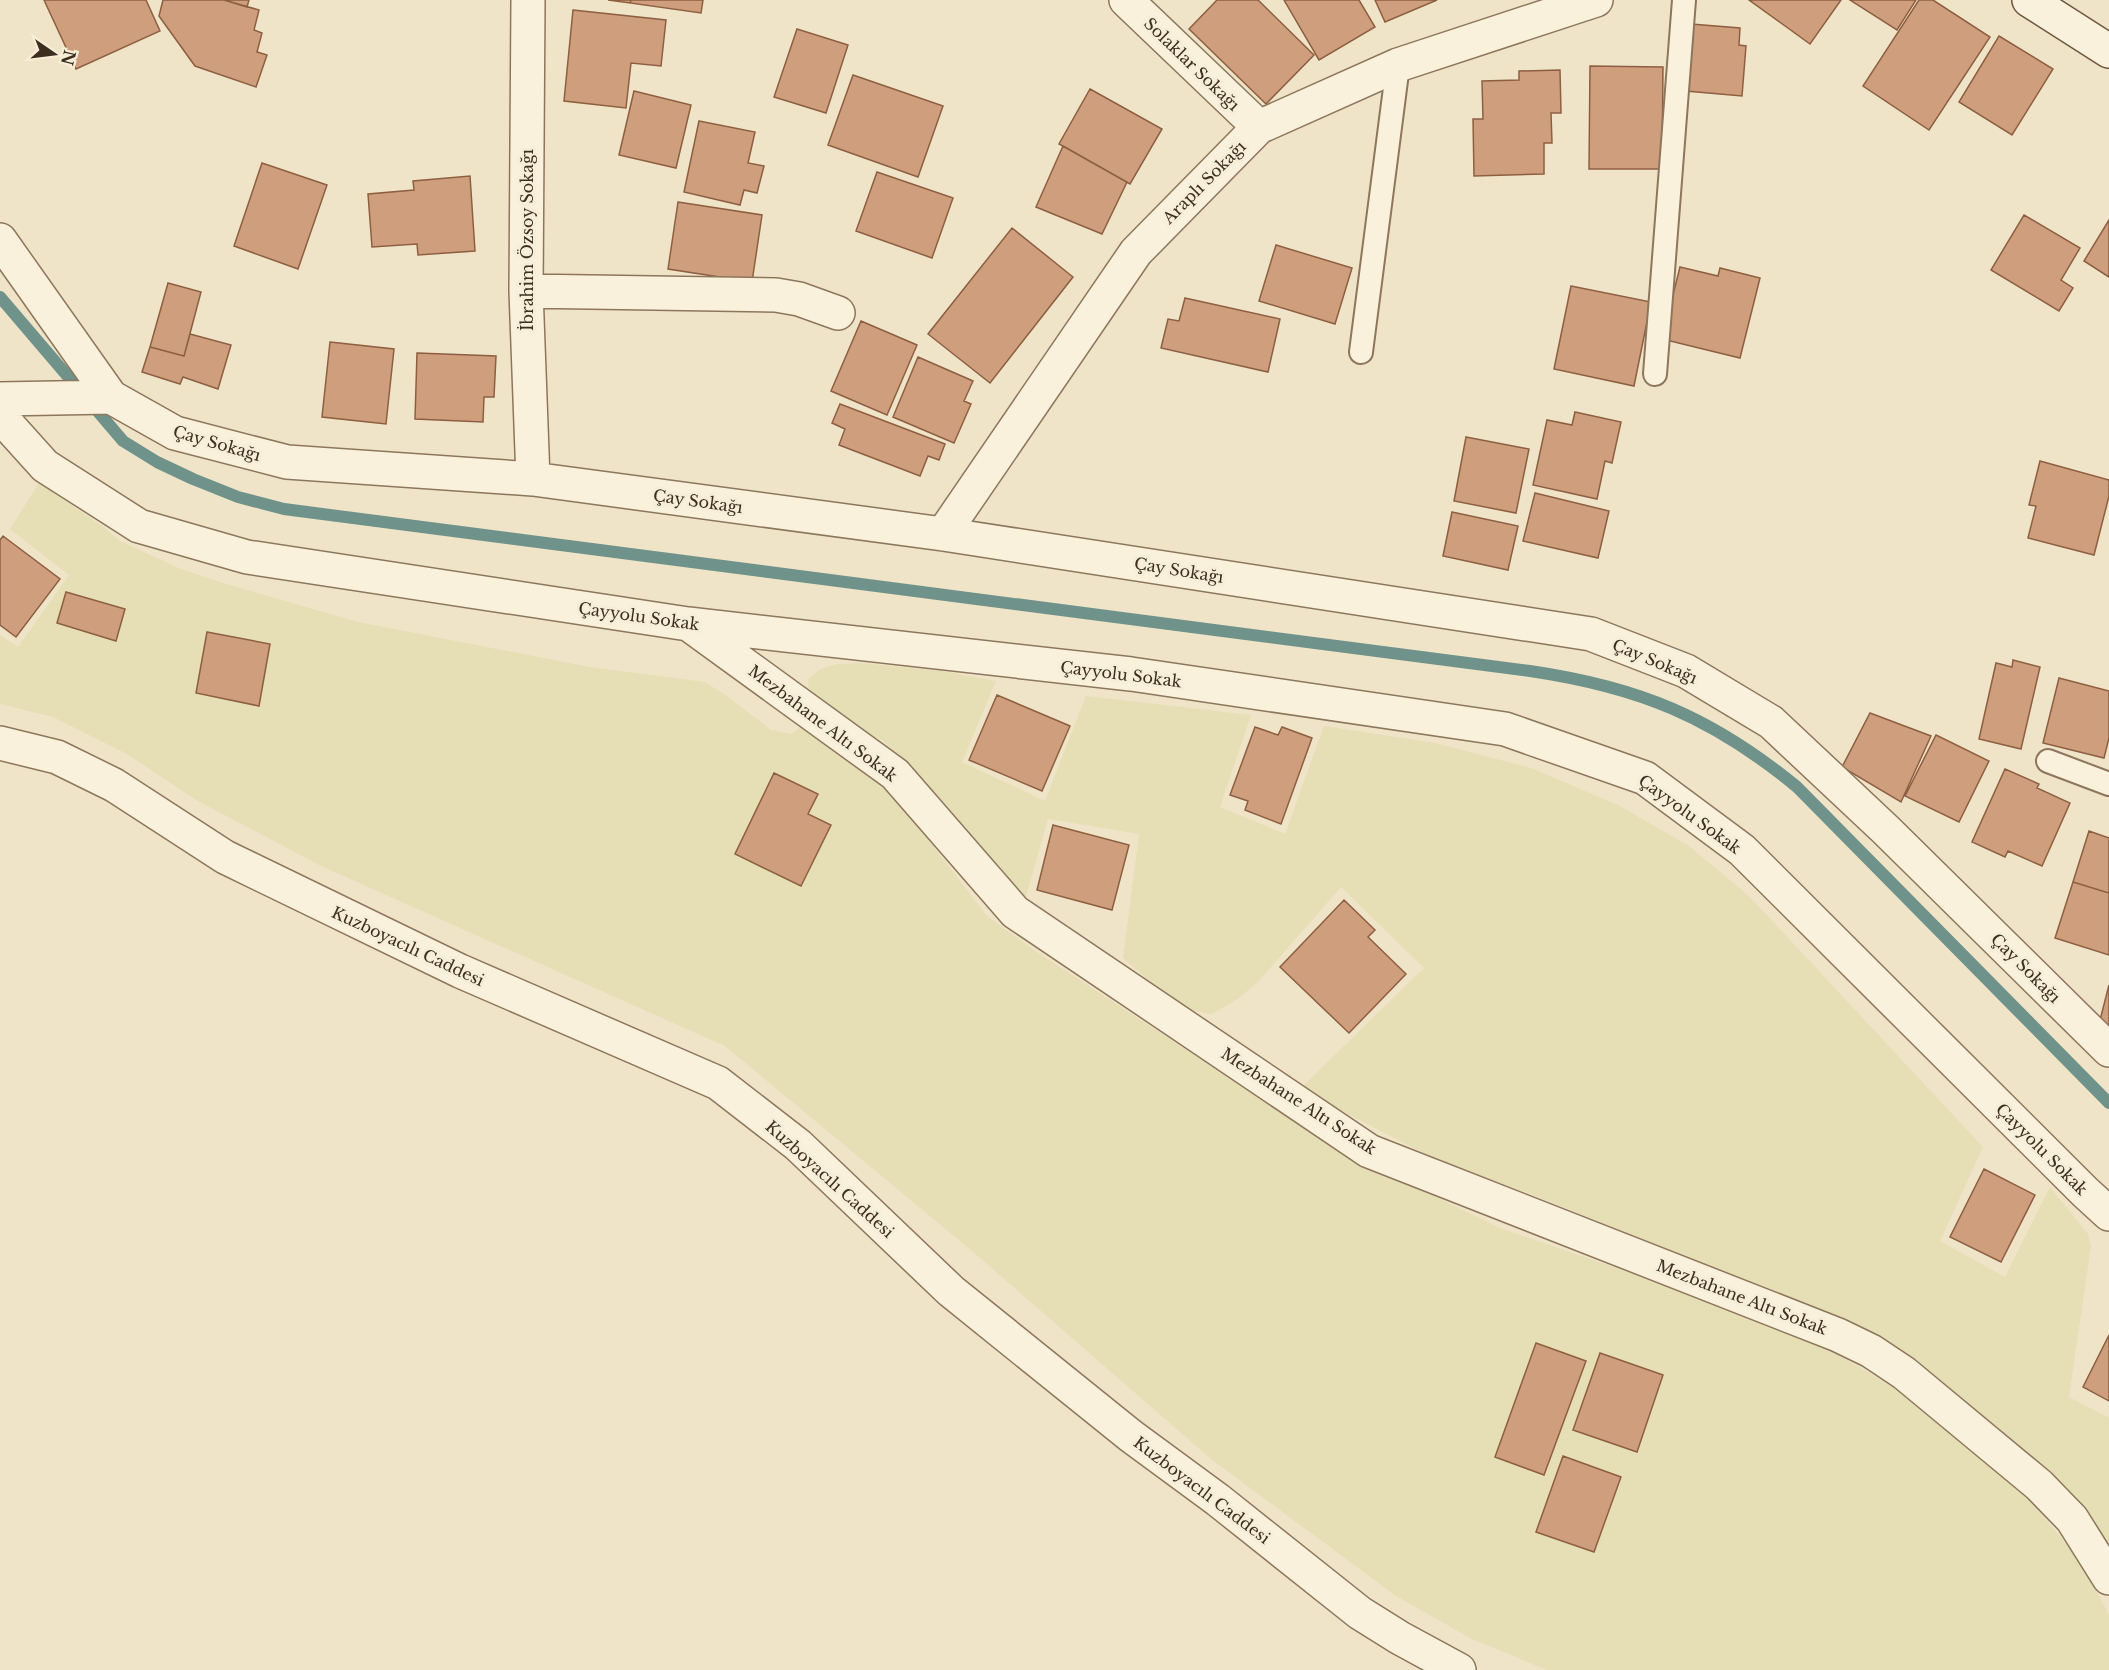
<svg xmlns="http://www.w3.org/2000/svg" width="2109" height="1670" font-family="'Libre Baskerville',serif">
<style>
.farmland{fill:#e6deb5}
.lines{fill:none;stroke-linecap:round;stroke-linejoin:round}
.stream{stroke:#6f938a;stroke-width:12}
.building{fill:#cf9f7d;stroke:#8d5f41;stroke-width:1.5}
.service-casing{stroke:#8d765c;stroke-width:26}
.minor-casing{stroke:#8d765c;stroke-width:36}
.tertiary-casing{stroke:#8d765c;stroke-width:36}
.secondary-casing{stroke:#6f573f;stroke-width:36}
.service{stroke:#faf1dc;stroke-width:22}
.minor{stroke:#faf1dc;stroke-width:33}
.tertiary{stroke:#faf1dc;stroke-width:33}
.secondary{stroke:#faf1dc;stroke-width:33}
.labels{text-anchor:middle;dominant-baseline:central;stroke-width:6;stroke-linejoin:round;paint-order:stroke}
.street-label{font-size:16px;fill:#3d2e20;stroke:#f7eed8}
</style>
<rect width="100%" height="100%" fill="#f0e4c8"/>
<!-- farmland -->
<path class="farmland" d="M39 483 102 526 120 541 181 569 223 583 358 622 590 667 705 682 727 696 771 730 791 734 801 727 887 786 987 916 1034 950 1281 1112 1381 1170 1500 1228 1631 1273 1828 1349 1903 1393 2028 1498 2079 1559 2109 1615V1670H1547L1472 1639 1396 1596 1211 1459 972 1251 725 1046 321 866 196 800 127 754 53 717 0 704V635L18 647 69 575 10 529Z
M861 663 942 671 996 681 962 762 1045 801 1086 696 1251 715 1220 807 1285 834 1324 726 1435 743 1531 768 1618 805 1689 846 1749 896 1983 1147 1940 1241 2005 1277 2050 1187 2088 1234 2091 1246 2069 1397 2109 1418V1549L2077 1499 2043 1467 1999 1428 1900 1353 1802 1304 1531 1194 1435 1159 1342 1111 1303 1086 1424 968 1341 887 1258 982 1239 998 1212 1014 1183 1009 1123 958 1139 834 1048 819 1025 900 937 799 906 761 880 739 855 728 809 692 808 679 821 669 837 664Z"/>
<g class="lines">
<!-- stream -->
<path class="stream" d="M0 297 123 441 157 462 193 479 238 497 284 509 1530 671C1639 687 1712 717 1797 787L2109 1103"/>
</g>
<!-- building -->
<path class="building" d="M44 0H146L160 31 76 69Z
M163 0H224L259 10 254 30 262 33 257 52 267 55 256 87 195 66 159 16Z
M224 0H249L247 7Z
M608 0H631L630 3Z
M631 0H703L701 13 630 3Z
M1217 0H1258L1314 55 1266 104 1189 29Z
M1284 0H1359L1375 27 1319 60Z
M1375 0H1437L1385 22Z
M1749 0H1841L1810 44Z
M1850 0H1916L1897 30Z
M1919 0H1933L1990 37 1929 130 1863 86Z
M573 10 666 20 661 66 631 63 626 108 564 101Z
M1691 24 1740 28 1739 45 1746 46 1742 96 1686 91Z
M797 29 848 45 826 113 774 97Z
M1999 36 2053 69 2012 135 1959 102Z
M1590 66 1663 67 1662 169H1589Z
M1560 70 1561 113H1551L1552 143H1544V174L1474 176 1473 119H1483L1482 81 1519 80V71Z
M853 75 943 106 918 177 828 145Z
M1090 89 1162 129 1130 184 1059 144Z
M634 91 691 105 676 168 619 155Z
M699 121 755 132 748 163 764 166 757 193 744 190 740 205 684 192Z
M1063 146 1127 182 1102 234 1036 207Z
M262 163 327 185 298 269 234 246Z
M877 172 953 198 932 258 856 231Z
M470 176 475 251 418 255 417 244 372 247 368 194 414 190 413 181Z
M678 202 762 215 752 282 668 269Z
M2024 215 2080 248 2061 280 2073 288 2059 311 1991 270Z
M2109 220V277L2084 261Z
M1012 228 1073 277 990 383 928 334Z
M1276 245 1352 268 1335 324 1259 301Z
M1680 267 1718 276 1720 268 1760 278 1740 358 1662 339Z
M168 283 201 292 184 356 150 347Z
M1571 286 1651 302 1634 386 1554 369Z
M1185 298 1280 319 1268 372 1161 348 1168 319 1179 321Z
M861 321 917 345 887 415 831 391Z
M190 334 231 345 218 389 183 377 180 384 142 372 150 347 184 356Z
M330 342 394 349 386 424 322 417Z
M417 353 496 356 494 397H484L483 422 415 419Z
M918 357 973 381 964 401 971 404 954 443 893 417Z
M840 404 945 444 939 460 928 456 920 476 839 445 845 429 832 423Z
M1575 412 1621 422 1612 463 1605 461 1597 499 1533 485 1547 420 1572 425Z
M1466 437 1529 449 1516 513 1454 501Z
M2040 461 2109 480V496L2094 555 2028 538 2036 506 2029 505Z
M1535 493 1609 511 1598 558 1523 541Z
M1452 512 1518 526 1508 570 1443 556Z
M3 536 60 579 16 637 0 625V540Z
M66 592 125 609 116 641 57 623Z
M207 632 270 644 259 706 196 693Z
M2013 660 2040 667 2021 749 1979 739 1996 663 2012 667Z
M2059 678 2109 691V738L2104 758 2043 743Z
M997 695 1070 726 1042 791 969 760Z
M1870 713 1931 736 1901 802 1842 767Z
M1255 727 1278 735 1282 727 1312 738 1281 824 1245 810 1248 801 1230 795Z
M1936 735 1989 761 1959 822 1905 796Z
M2005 769 2039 784 2037 788 2070 803 2042 866 2008 851 2005 857 1972 842Z
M774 773 818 794 808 814 831 825 801 886 735 854Z
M1053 825 1129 845 1112 910 1037 890Z
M2089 831 2109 838V893L2073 882Z
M2073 882 2109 893V955L2055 938Z
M1344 900 1375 930 1368 937 1406 974 1349 1033 1280 967Z
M2109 985V1027L2099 1024Z
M1984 1169 2035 1195 2001 1262 1950 1237Z
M2109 1335V1401L2083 1387Z
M1536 1343 1586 1361 1544 1475 1495 1457Z
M1600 1353 1663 1375 1637 1452 1573 1430Z
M1563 1456 1621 1477 1594 1552 1536 1532Z"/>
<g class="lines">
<!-- service casing -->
<g class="service-casing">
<path id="service" d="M1361 352 1398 65
M1655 374 1684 0
M2048 761 2109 784"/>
</g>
<!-- minor casing -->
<g class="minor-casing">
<path id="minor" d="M528 0 526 291 533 479
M1126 0 1259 127
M0 240 111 397 175 433 287 462 533 479 943 534 1591 634 1686 671 1771 722 1886 830 2109 1050
M526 291 776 295 799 299 838 313
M0 399 111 397
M0 416 45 466 139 526 247 557 688 624 1131 674 1505 729 1645 778 1742 850 2085 1192 2109 1214
M943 534 1136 252 1259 127 1398 65 1596 0
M691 626 895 774 1015 912 1369 1151 1838 1335 1871 1351 1904 1373 2039 1485 2072 1519 2109 1578"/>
</g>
<!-- tertiary casing -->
<g class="tertiary-casing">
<path id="tertiary" d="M0 743 57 757 114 785 225 857 460 971 718 1083 798 1145 951 1291 1131 1436 1218 1500 1360 1613 1400 1638 1459 1670"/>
</g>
<!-- secondary casing -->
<g class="secondary-casing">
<path id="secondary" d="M2029 0 2109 51"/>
</g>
<!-- service -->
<use href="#service" class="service"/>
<!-- minor -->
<use href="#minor" class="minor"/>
<!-- tertiary -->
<use href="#tertiary" class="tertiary"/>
<!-- secondary -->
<use href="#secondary" class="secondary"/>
</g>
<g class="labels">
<!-- street labels -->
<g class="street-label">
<text transform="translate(1192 64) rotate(44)">Solaklar Sokağı</text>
<text transform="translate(1204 182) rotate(-45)">Araplı Sokağı</text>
<text transform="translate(527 240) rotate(-90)">İbrahim Özsoy Sokağı</text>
<text transform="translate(217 443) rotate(16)">Çay Sokağı</text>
<text transform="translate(698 501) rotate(8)">Çay Sokağı</text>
<text transform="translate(1179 570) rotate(9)">Çay Sokağı</text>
<text transform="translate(639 616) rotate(8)">Çayyolu Sokak</text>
<text transform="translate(1655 661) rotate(23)">Çay Sokağı</text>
<text transform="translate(1121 674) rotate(7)">Çayyolu Sokak</text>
<text transform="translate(823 723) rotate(37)">Mezbahane Altı Sokak</text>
<text transform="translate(1690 814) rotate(36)">Çayyolu Sokak</text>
<text transform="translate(408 946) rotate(25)">Kuzboyacılı Caddesi</text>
<text transform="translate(2026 968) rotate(45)">Çay Sokağı</text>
<text transform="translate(1299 1101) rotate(33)">Mezbahane Altı Sokak</text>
<text transform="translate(2042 1149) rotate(45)">Çayyolu Sokak</text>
<text transform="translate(830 1179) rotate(42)">Kuzboyacılı Caddesi</text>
<text transform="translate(1742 1297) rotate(21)">Mezbahane Altı Sokak</text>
<text transform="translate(1202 1490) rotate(37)">Kuzboyacılı Caddesi</text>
</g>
</g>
<!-- north arrow -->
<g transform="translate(54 54) rotate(104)" stroke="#f7eed8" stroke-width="4.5" paint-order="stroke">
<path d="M0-4.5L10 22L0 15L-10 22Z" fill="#3d2e20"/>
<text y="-9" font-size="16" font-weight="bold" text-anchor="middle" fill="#3d2e20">N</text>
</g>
</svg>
